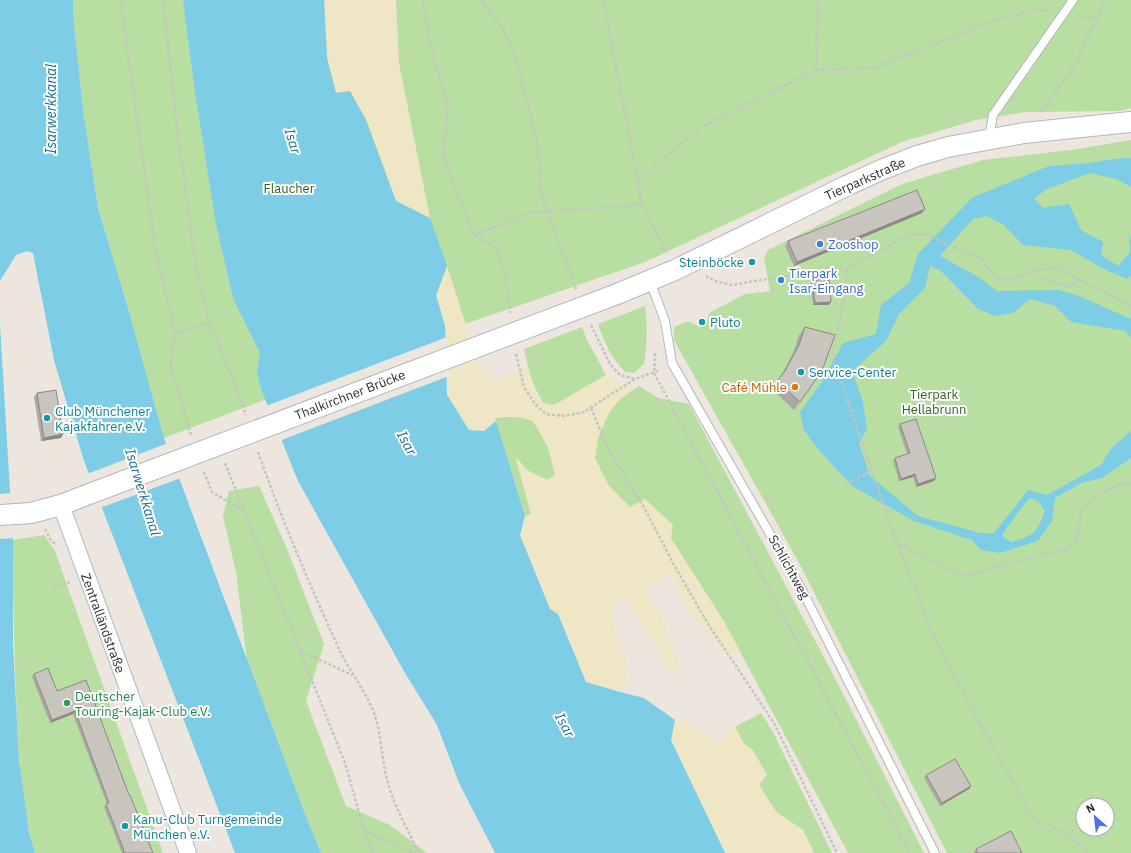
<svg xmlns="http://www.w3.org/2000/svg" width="1131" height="853" font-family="'IBM Plex Sans',sans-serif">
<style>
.green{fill:#b8dea1;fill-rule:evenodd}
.sand{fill:#eee6c5}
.water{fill:#7ccde5;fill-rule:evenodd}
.pier{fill:#ece6df}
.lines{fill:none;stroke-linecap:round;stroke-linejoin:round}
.service-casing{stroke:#b3b6be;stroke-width:10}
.minor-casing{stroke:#b3b6be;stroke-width:18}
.tertiary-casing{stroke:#b3b6be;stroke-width:22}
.path{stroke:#c4c4c4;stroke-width:2.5;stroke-dasharray:3 2;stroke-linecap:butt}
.service{stroke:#fff;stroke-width:8}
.minor{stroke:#fff;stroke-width:16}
.tertiary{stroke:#fff;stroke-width:20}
.tertiary-bridge-casing{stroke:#b3b6be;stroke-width:22;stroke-linecap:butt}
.tertiary-bridge{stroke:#fff;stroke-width:20}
.wall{fill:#aca9a3}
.shaded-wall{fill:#8c8985}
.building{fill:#c8c4be;stroke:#8c8985}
.shop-dot{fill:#3f7fe0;stroke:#fff;stroke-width:1.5}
.culture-dot{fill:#0f9aa8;stroke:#fff;stroke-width:1.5}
.food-dot{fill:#e8710a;stroke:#fff;stroke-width:1.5}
.leisure-dot{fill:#2e9e5b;stroke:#fff;stroke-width:1.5}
.labels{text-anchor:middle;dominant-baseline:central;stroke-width:4;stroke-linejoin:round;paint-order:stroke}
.street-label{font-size:13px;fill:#2c2c2c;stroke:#fff}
.park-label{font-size:13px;fill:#326421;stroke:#fff}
.shop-label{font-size:13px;fill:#366cbe;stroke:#fff;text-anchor:start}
.culture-label{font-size:13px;fill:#0d838f;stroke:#fff;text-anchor:start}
.food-label{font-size:13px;fill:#c56008;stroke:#fff;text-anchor:end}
.leisure-label{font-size:13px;fill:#27864d;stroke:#fff;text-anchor:start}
.water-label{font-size:14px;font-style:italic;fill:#196e93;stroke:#fff}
</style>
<rect width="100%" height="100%" fill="#ece6df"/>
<!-- green -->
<path class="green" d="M73 0H1131V108L1120 111 1025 112 976 120 902 142 645 262 465 324 164 438 128 308 98 208 83 110 73 14Z
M1131 140V853H947L799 563 674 340V327L688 321 700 327 707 322 709 313 745 294 770 291 764 258 768 250 902 184 983 160 1071 150ZM1083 805H1107V829H1083Z
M645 306C648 325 647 345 644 364L634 373 625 372C611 357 605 344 598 324Z
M582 327 587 340 606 375 558 403 553 405 543 403C533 386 528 369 524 349Z
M639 386 658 398 689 404 837 682 924 853H848L723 620 670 538 630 508 608 485 595 458 598 437 610 411 621 398Z
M505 417H521L533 421 548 447 555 475 546 481 527 470 516 459 531 514 525 516 495 418Z
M259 486 285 544 324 644 306 701 346 806 390 825 427 853H321L305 814 247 661 236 572 223 516 229 491Z
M44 535 55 551 62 571 163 853H35C22 809 19 763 17 717 14 658 13 599 13 540Z
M761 713 773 732 832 853H814L803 830 776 812 759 785 753 751 744 744 735 727Z"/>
<!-- sand -->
<path class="sand" d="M324 0H396L399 63 430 218 396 201 367 121 350 91 336 93 327 58Z
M447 266 481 371 486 368 499 383 512 373 527 367 534 386 543 403 553 405 558 403 606 375 616 382 639 386 621 398 610 411 598 437 595 458 608 485 630 507 645 499 673 525 671 538 723 620 740 651 727 657 703 626 690 614 682 597 670 575 644 590 660 614 681 669 671 675 657 646 625 600 618 598 613 605 612 622 629 669 620 692 586 682 558 614 550 609 520 535 525 516 531 514 516 457 527 470 547 480 555 475 548 447 533 421C520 416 509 416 495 418L496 421 484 431 469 430 447 395 445 326 436 295Z
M675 720 687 722 716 743 735 727 744 744 753 750 767 775 759 785 776 812 803 830 814 853H725L671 740Z"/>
<!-- water -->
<path class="water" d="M0 0H73V14L83 110 98 208 128 308 164 438 305 814 321 853H235L84 461 54 360 33 253 27 251 16 255 0 281Z
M183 0H324L327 58 336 93 350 91 366 121 396 201 430 218 447 266 436 295 445 326 447 395 469 430 484 431 496 421 525 516 520 535 550 609 558 614 586 682 620 692 644 698 675 720 671 740 725 853H495L459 783 437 725 405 673 298 481 261 389 257 373 260 353 233 298 216 224 195 92Z
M1131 158V187L1116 179 1090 173 1045 190 1034 199 1043 208 1069 204 1081 230 1103 242 1101 255 1118 266 1130 252 1129 240 1131 234V276L1127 279 1104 269 1071 250 1023 245 1003 224 986 216 973 219 940 256 975 275 997 291 1059 290 1079 296 1131 319V339L1126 331 1071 322 1055 306 1030 299 1013 313 995 316 978 309 941 271 930 266 925 288 899 314 886 341 852 371 863 402 867 429 859 443 870 476 918 516 980 533H994L1028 490 1047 495 1101 465 1111 449 1131 431V458L1102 478 1081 483 1055 498 1052 521 1038 541 1000 553 981 550 972 540 914 521 852 486 818 449 804 430 800 412 821 383 843 343 876 334 881 305 909 283 918 254 973 197 1049 166 1090 163 1113 159ZM1029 498 1038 501 1045 511C1037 533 1033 536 1011 542L1002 536 1008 526Z
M0 325 13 540V645L19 760 29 832 35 853H0Z"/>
<!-- pier -->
<path class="pier" d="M447 337 449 376 279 441 266 406Z
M168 443 181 478 100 508 87 474Z
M12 493 15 538 0 539V494Z"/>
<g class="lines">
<!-- service casing -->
<g class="service-casing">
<path id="service" d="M989 138 993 115 1073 0
M650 281 665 321 672 363 801 588 935 853"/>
</g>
<!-- minor casing -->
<g class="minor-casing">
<path id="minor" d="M61 505 188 853"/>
</g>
<!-- tertiary casing -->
<g class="tertiary-casing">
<path id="tertiary" d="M617 294 675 270 846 186 881 170 917 156 948 147 1024 133 1131 122
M0 515 31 513 61 505 84 496"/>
</g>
<!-- path -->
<path class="path" d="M121 0 128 55 155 247 175 333 170 364 191 435
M163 0 178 135 196 267 209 322 236 386 246 415
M423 0 430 45 448 105 443 158 474 235 496 248 505 272 510 313
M482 0 489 11 503 28 517 62 537 142 542 197 576 289
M603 0 638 181 641 203 666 252
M1079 16 1096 18
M816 70 874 68 980 26 1034 9 1048 11
M1041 112 1073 68 1106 0
M639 180 699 128 816 70 818 0
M474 235 533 212 630 206 641 203
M825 267 847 269 908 235 926 234 955 248 981 258 995 277 1005 280 1016 278 1034 270 1058 268 1131 306
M847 269 845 295 832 356 897 543 962 576 1065 549 1076 542 1082 510 1099 494 1123 483 1131 484
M1034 270 1040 278 1068 287 1082 280
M706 276 718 282 731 285 804 273
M591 325 610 364 620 375 635 379
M175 333 209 322
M655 353 654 373 910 853
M516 354 524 387 535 404 546 414 565 416 584 412 635 379 660 370
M591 408 609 450 646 511 674 565 710 627 774 723 837 853
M258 452C282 520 310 586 340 651 350 671 364 690 373 710 381 731 381 753 386 775 392 803 407 828 419 853
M225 463 345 763 364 830 373 853
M204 472 212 492 245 512
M844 485 870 472H873
M45 529 50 539 56 545
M897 543 935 639 979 723 1013 781 1034 821C1058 828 1071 833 1087 853
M53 589 70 582
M301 651 352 675
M364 830 390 843 416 853"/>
<!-- service -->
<use href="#service" class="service"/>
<!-- minor -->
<use href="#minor" class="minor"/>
<!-- tertiary -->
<use href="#tertiary" class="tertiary"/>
<!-- tertiary-bridge casing -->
<g class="tertiary-bridge-casing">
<path id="tertiary-bridge" d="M84 496 617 294"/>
</g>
<!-- tertiary-bridge -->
<use href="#tertiary-bridge" class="tertiary-bridge"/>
</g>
<!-- wall -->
<path class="wall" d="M922 213 794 266 785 246 788 241Z
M812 281 829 305H813L810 284Z
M805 327 822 371 794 410 772 389 780 378 793 353 799 335Z
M37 393 63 434 61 438 41 441 34 397Z
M900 424 936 478 934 481 916 487 913 477 899 481 893 461 895 458 907 454 898 427Z
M34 674 57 691 86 680 129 795 153 853H122L104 807 107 804 73 714 50 723 32 677Z
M926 775 971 786 969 789 940 806 924 778Z
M976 849 1022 853H975L974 852Z"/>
<!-- shaded-wall -->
<path class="shaded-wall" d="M925 209 922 213 794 266 797 262Z
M831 302 829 305H813L815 303Z
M63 434 61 438 41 441 44 438Z
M915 474 913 477 899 481 901 479Z
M936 478 934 481 916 487 918 484Z
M75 711 73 714 50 723 52 720Z
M971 786 969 789 940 806 942 803Z"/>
<!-- building -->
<path class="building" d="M917 190 925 209 797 262 788 241Z
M829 278 831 302 815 303 812 281Z
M805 327 835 335 822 371 800 402 777 381 785 371 799 345Z
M56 390 63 434 44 438 37 393Z
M916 419 936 478 918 484 915 474 901 479 895 458 910 453 900 424Z
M48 668 57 691 86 680 129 795H130L153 853H125L106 804 109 803 75 711 52 720 34 674Z
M955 759 971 786 942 803 926 775Z
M1011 831 1022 853H978L976 849Z"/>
<!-- markers -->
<g class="shop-dot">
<circle cx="820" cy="244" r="4"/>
<circle cx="781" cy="280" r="4"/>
</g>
<g class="culture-dot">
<circle cx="752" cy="262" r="4"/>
<circle cx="702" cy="322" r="4"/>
<circle cx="801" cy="372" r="4"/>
<circle cx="47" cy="418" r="4"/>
<circle cx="125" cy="826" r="4"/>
</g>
<circle class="food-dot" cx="795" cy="387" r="4"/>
<circle class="leisure-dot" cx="67" cy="703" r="4"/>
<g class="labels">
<!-- street labels -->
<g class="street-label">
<text transform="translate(865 179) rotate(-24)">Tierparkstraße</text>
<text transform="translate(350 395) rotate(-21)">Thalkirchner Brücke</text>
<text transform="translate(789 567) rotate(61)">Schlichtweg</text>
<text transform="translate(103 623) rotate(70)">Zentralländstraße</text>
</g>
<!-- park labels -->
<g class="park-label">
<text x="289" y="188">Flaucher</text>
<text x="934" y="394">Tierpark<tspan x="934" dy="15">Hellabrunn</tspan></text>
</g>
<!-- shop labels -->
<g class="shop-label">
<text x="828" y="244">Zooshop</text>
<text x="789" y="273">Tierpark<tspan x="789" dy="15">Isar-Eingang</tspan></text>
</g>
<!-- culture labels -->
<g class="culture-label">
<text x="744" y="262" text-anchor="end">Steinböcke</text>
<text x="710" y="322">Pluto</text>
<text x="809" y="372">Service-Center</text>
<text x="55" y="411">Club Münchener<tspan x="55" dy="15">Kajakfahrer e.V.</tspan></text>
<text x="133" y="819">Kanu-Club Turngemeinde<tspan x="133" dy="15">München e.V.</tspan></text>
</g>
<!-- food labels -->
<g class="food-label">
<text x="787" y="387">Café Mühle</text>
</g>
<!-- leisure labels -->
<g class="leisure-label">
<text x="75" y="696">Deutscher<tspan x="75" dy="15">Touring-Kajak-Club e.V.</tspan></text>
</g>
<!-- water labels -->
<g class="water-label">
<text transform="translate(51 109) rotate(-90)">Isarwerkkanal</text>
<text transform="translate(293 141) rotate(73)">Isar</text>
<text transform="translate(407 443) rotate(61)">Isar</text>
<text transform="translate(143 492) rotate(73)">Isarwerkkanal</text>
<text transform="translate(565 725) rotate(61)">Isar</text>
</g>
</g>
<!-- north arrow -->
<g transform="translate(1095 817) rotate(332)"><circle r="19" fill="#ffffff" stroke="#ababab"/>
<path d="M0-3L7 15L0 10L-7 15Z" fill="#4d72eb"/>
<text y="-6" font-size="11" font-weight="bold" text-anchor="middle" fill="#2c2c2c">N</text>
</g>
</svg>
